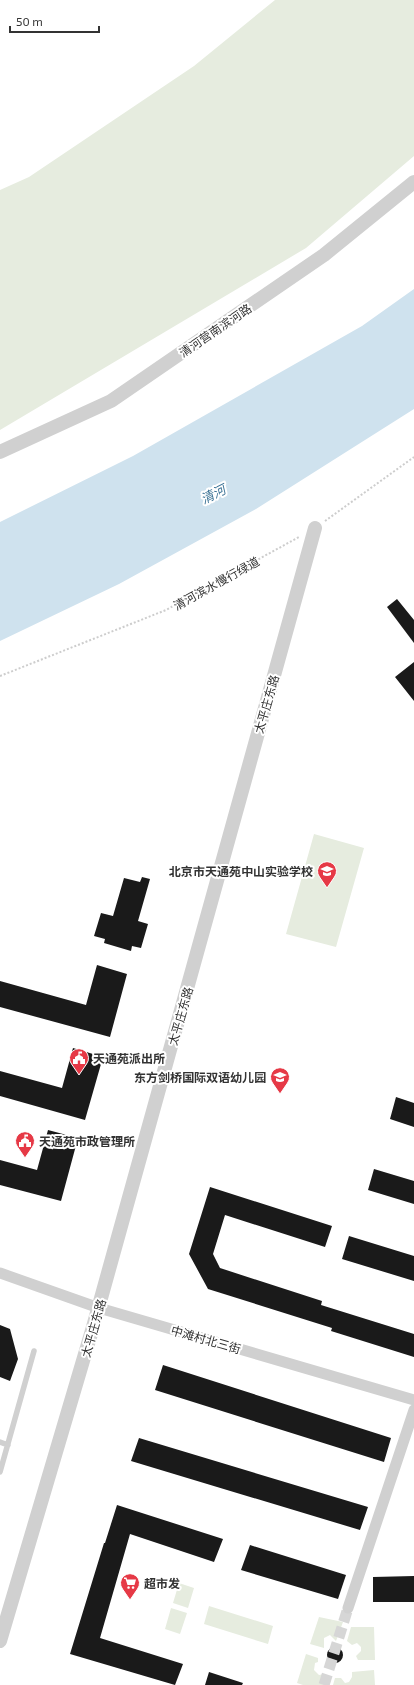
<svg xmlns="http://www.w3.org/2000/svg" width="414" height="1685" font-family="'Exo 2','Noto Sans SC',sans-serif">
<style>
.green{fill:#e6ecdf}
.water{fill:#cfe2ee}
.building{fill:#1a1a1a}
.lines{fill:none;stroke-linecap:round;stroke-linejoin:round}
.minor-tunnel{stroke:#d6d6d6;stroke-width:11;stroke-dasharray:11 5.5;stroke-linecap:butt}
.path{stroke:#cdcdcd;stroke-width:2;stroke-dasharray:2 2;stroke-linecap:butt}
.service{stroke:#d0d0d0;stroke-width:5.5}
.minor{stroke:#d0d0d0;stroke-width:11}
.tertiary{stroke:#d0d0d0;stroke-width:14}
.labels{text-anchor:middle;dominant-baseline:central;stroke-width:4;stroke-linejoin:round;paint-order:stroke}
.street-label{font-size:12px;fill:#333;stroke:#fff}
.poi-label{font-size:12px;font-weight:bold;fill:#333;stroke:#fff;text-anchor:start}
.water-label{font-size:13px;font-style:italic;fill:#3f7597;stroke:#fff}
</style>
<rect width="100%" height="100%" fill="#fff"/>
<!-- green -->
<path class="green" d="M275 0H414V156L306 248 0 430V190L29 177 194 66Z
M314 834 364 848 336 947 286 934Z
M179 1583 194 1588 188 1608 173 1603Z
M209 1606 273 1626 268 1644 204 1624Z
M171 1608 187 1613 180 1634 165 1629Z
M319 1617 343 1622 336 1641 330 1635 324 1638V1648L310 1644Z
M351 1627H374L375 1660H358L356 1656 361 1651V1647L357 1643 352 1645 347 1641Z
M306 1654 318 1658V1662L315 1663 314 1670 319 1675 324 1674 329 1677 326 1685H303L297 1683Z
M374 1670 375 1685H333L335 1678H341L345 1683 349 1682 352 1677V1672Z"/>
<!-- water -->
<path class="water" d="M414 289V409L256 509 119 584 0 641V522L133 456 362 326Z"/>
<!-- building -->
<path class="building" d="M397 599 414 620V643L387 607Z
M414 662V701L395 677Z
M142 877 150 879 138 921 148 924 141 948 132 946 131 951 104 943 105 939 94 936 101 913 113 916 124 878 140 882Z
M97 965 127 974 110 1037 0 1007V981L86 1005Z
M73 1048 103 1057 85 1120 0 1096V1071L62 1088Z
M396 1097 414 1103V1127L390 1119Z
M48 1130 78 1138 61 1201 0 1185V1160L37 1170Z
M374 1169 414 1181V1204L368 1190Z
M210 1187 332 1226 325 1247 225 1215 213 1254 220 1268 322 1301 321 1305 414 1334V1357L331 1331 332 1328 208 1289 189 1254Z
M349 1236 414 1256V1281L342 1259Z
M0 1325 10 1329 18 1359 10 1381 0 1377Z
M163 1365 391 1438 384 1462 155 1390Z
M139 1438 368 1507 360 1530 131 1461Z
M117 1505 223 1539 214 1562 130 1534 100 1638 183 1664 175 1685 70 1654 104 1543H105Z
M250 1545 346 1575 338 1599 241 1570Z
M414 1576V1602H373V1577Z
M327 1655a8 8 0 1 1 16 0a8 8 0 1 1-16 0Z
M209 1672 243 1683 242 1685H205Z"/>
<g class="lines">
<!-- minor-tunnel -->
<path class="minor-tunnel" d="M324 1685 348 1608"/>
<!-- path -->
<path class="path" d="M325 521 414 457
M0 676 166 610 299 537"/>
<!-- service -->
<path class="service" d="M0 1442 8 1445
M0 1472 34 1351"/>
<!-- minor -->
<path class="minor" d="M0 1273 99 1308 414 1400
M348 1608 414 1410"/>
<!-- tertiary -->
<path class="tertiary" d="M0 452 111 401 324 255 414 182
M0 1641 93 1327 315 528"/>
</g>
<!-- icons -->
<defs>
<g id="school-pin" transform="scale(1)"><path d="M0 17L-7.5 6A9.5 9.5 0 1 1 7.5 6Z" fill="#e63946" stroke="#fff"/><path d="M0-5L7-2L0 1L-7-2ZM-4 1L0 2.5L4 1V4Q0 6-4 4Z" fill="#fff"/></g>
<g id="civic-pin" transform="scale(1)"><path d="M0 17L-7.5 6A9.5 9.5 0 1 1 7.5 6Z" fill="#e63946" stroke="#fff"/><path d="M-.6-6.5H3V-4.5H.6V-3L4-1V1h2V6H-6V1h2V-1L-.6-3ZM-1.2 2.5V6h2.4V2.5Z" fill="#fff"/></g>
<g id="supermarket-pin" transform="scale(1)"><path d="M0 17L-7.5 6A9.5 9.5 0 1 1 7.5 6Z" fill="#e63946" stroke="#fff"/><path d="M-6-5.5h2.5l.6 2H6L4.5 2H-2.5L-4.4-4H-6ZM-1.5 3.2a1.3 1.3 0 1 0 .1 0ZM3 3.2a1.3 1.3 0 1 0 .1 0Z" fill="#fff"/></g>
</defs>
<g fill-rule="evenodd">
<use href="#school-pin" x="327" y="871"/>
<use href="#civic-pin" x="79" y="1058"/>
<use href="#school-pin" x="280" y="1077"/>
<use href="#civic-pin" x="25" y="1141"/>
<use href="#supermarket-pin" x="130" y="1583"/>
</g>
<g class="labels">
<!-- street labels -->
<g class="street-label">
<text transform="translate(215 330) rotate(-34)">清河营南滨河路</text>
<text transform="translate(216 583) rotate(-29)">清河滨水慢行绿道</text>
<text transform="translate(266 704) rotate(-74)">太平庄东路</text>
<text transform="translate(180 1016) rotate(-74)">太平庄东路</text>
<text transform="translate(93 1328) rotate(-74)">太平庄东路</text>
<text transform="translate(206 1339) rotate(16)">中滩村北三街</text>
</g>
<!-- poi labels -->
<g class="poi-label">
<text x="313" y="871" text-anchor="end">北京市天通苑中山实验学校</text>
<text x="93" y="1058">天通苑派出所</text>
<text x="266" y="1077" text-anchor="end">东方剑桥国际双语幼儿园</text>
<text x="39" y="1141">天通苑市政管理所</text>
<text x="144" y="1583">超市发</text>
</g>
<!-- water labels -->
<g class="water-label">
<text transform="translate(213 494) rotate(-27)">清河</text>
</g>
</g>
<!-- scale -->
<path d="M10 26v6h89v-6" fill="none" stroke="#333333" stroke-width="2"/>
<text x="16" y="26" font-size="12" fill="#333333" stroke="#ffffff" stroke-width="3" paint-order="stroke">50 m</text>
</svg>
